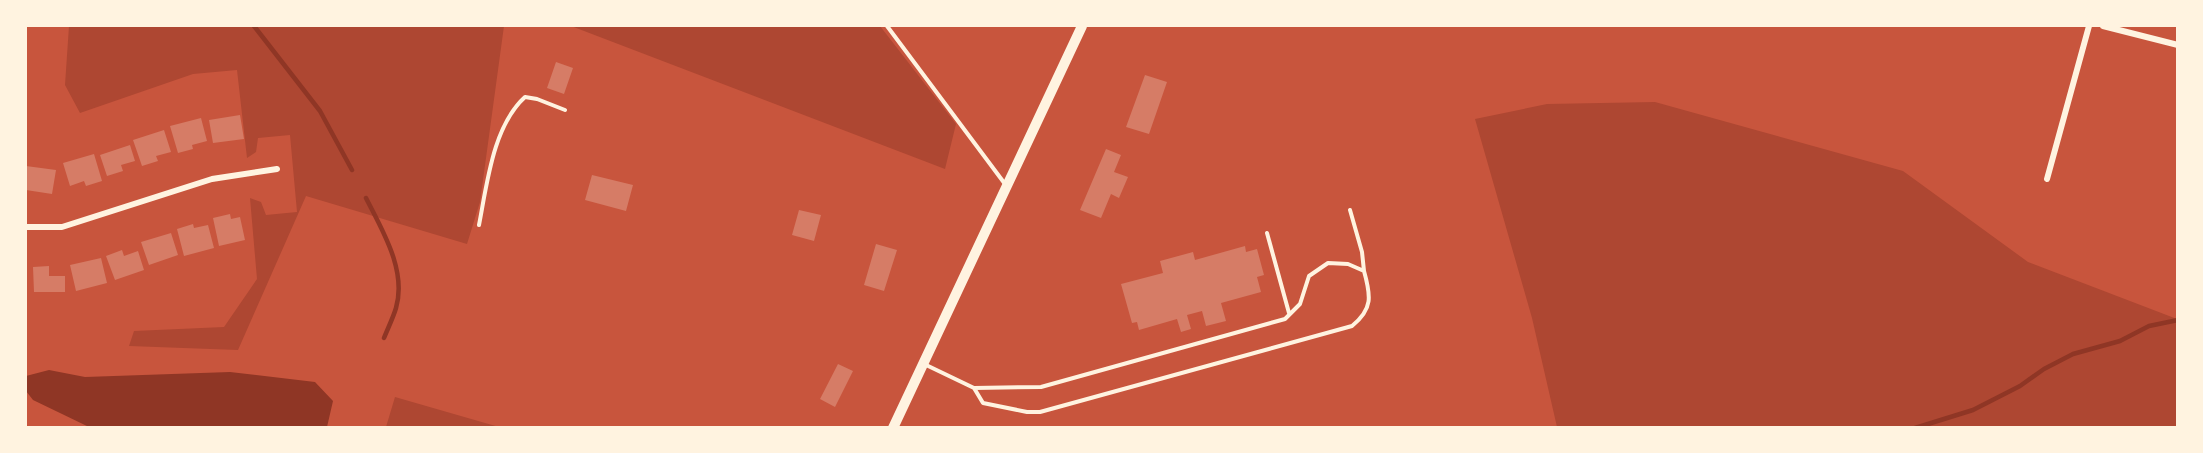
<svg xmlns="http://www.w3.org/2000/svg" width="2203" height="453" font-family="Merriweather,serif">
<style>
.green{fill:#ae4732}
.water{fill:#8f3625}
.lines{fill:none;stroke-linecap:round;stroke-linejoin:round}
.stream{stroke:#8f3625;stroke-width:4.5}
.building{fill:#d67c66}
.service{stroke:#fff3e0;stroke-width:4}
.minor{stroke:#fff3e0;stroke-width:6}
.tertiary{stroke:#fff3e0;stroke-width:10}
</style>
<rect width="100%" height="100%" fill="#c8553d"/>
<!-- green -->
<path class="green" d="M69 26H504L480 202 467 244 306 196 238 350 129 346 134 331 224 327 257 279 250 198 261 202 266 215 297 212 290 135 258 138 256 152 247 158 237 70 193 74 80 113 65 85Z
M571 26H880L956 124 945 169Z
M1655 102 1903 171 2028 262 2177 319V427H1557L1532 318 1475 119 1547 104Z
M395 397 499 427H386Z"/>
<!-- water -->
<path class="water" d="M49 370 85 377 230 372 315 382 333 401 327 427H89L33 400 26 391V376Z"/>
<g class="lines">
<!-- stream -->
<path class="stream" d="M254 26 320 111 352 170
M366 198C382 230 407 270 396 308 393 318 388 328 384 338
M1915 428 1973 410 2020 386 2044 369 2073 354 2120 341 2149 326 2178 320"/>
</g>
<!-- building -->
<path class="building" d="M556 62 573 68 564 94 547 88Z
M1145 75 1167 82 1149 134 1126 127Z
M240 115 244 139 213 143 209 120Z
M201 118 207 141 192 145 193 149 178 153 170 126Z
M164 130 171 152 156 156 158 161 142 166 133 140Z
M130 145 135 161 121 165 123 171 107 176 100 155Z
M1106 149 1121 155 1114 172 1128 177 1119 198 1111 194 1101 218 1080 210Z
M94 154 102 181 86 186 84 181 70 186 63 163Z
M26 166 56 170 52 194 26 190Z
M592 175 633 185 626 211 585 200Z
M799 210 821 215 814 241 792 235Z
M230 214 231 219 240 217 245 240 219 246 213 218Z
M193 224 194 228 208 225 214 248 184 256 177 229Z
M171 233 178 255 149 265 141 242Z
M876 244 897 250 884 291 864 285Z
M1245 246 1246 252 1257 249 1264 275 1257 277 1261 292 1221 303 1226 321 1206 326 1202 311 1187 315 1191 329 1181 332 1177 319 1139 330 1137 322 1132 323 1121 284 1163 273 1160 261 1193 252 1195 260Z
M122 250 124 256 138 251 144 270 115 280 106 256Z
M101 258 107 283 76 291 70 265Z
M49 266V276H65V292H34L33 267Z
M838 364 853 371 835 407 820 399Z"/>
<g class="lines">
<!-- service -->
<path class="service" d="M887 26 1005 184
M1350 210 1362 252 1364 271
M479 225C487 184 493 126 525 97L537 99 565 110
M1267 233 1289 313
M924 364 974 388 1041 387 1285 319 1300 304 1309 276 1328 263 1348 264 1364 271C1371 296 1373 309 1352 326L1040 412H1027L983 403 974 388"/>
<!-- minor -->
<path class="minor" d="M2103 26 2178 45
M2047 179 2089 26
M26 227H62L212 179 277 169"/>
<!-- tertiary -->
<path class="tertiary" d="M893 428 1082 26"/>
</g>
<!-- border -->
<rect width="2203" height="453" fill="none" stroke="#fff3e0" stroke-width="54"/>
</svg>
